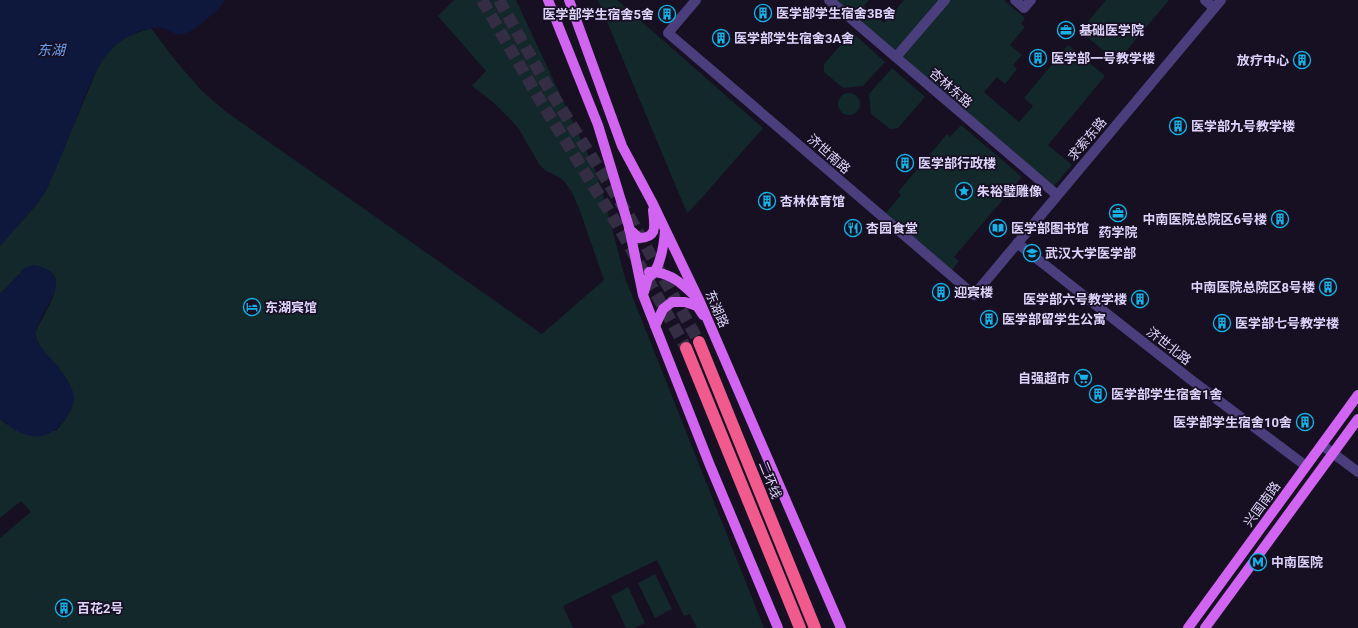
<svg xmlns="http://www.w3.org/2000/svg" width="1358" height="628" font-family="Roboto,'Noto Sans SC',sans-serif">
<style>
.green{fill:#13282b}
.water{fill:#0e183c}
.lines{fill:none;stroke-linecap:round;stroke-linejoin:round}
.highway-tunnel{stroke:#342d43;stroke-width:12;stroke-dasharray:12 6;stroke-linecap:butt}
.minor{stroke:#4a3f7c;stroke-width:10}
.major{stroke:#d165f1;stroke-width:10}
.highway{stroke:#f05a8c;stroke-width:12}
.labels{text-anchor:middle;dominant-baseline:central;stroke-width:3.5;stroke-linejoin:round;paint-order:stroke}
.poi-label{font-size:13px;font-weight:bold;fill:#ded4fb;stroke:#161022;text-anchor:start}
.street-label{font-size:13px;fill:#ded4fb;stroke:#161022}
.water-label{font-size:14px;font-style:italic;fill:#6ca0f2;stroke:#161022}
</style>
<rect width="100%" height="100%" fill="#161022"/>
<!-- green -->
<path class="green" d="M454 0H516L594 167 602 190 625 278 764 628H697L690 614 684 616 657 560 563 606 573 628H0V538L31 512 21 501 0 518V419L6 424 56 431C85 399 73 384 47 355 41 347 35 341 36 331 42 318 57 296 56 282 56 275 49 271 43 269 37 268 32 265 25 268L0 294V246L36 205 46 191 99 65C115 41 124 37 151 28L175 60 201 90 225 111 542 334 604 280 580 211 572 192 563 180 557 176 546 171 539 164 519 129 510 119 493 102 472 86 486 71 438 16Z
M598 0H617L763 128 691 210 687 213Z
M836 0H869L864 6 884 23 904 0H1004L1025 18 1021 24 1025 27 1010 45 1022 55 1013 65 1017 69 1005 84 997 77 984 92 1019 122 1033 106 1024 98 1068 45 1105 76 1048 145 1072 165 1053 187Z
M1106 0H1169L1117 62 1080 31Z
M852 32 885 62 863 86 843 88 824 72V64Z
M892 68 925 97 898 128 890 129 871 114 869 94Z
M838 104a11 11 0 1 1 22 0a11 11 0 1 1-22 0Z
M961 125 1022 177 954 257 959 261 952 270 886 213 901 195 898 192 947 134 950 137Z
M655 574 672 609 655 618 638 583Z
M628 587 645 623 634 628H626L611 596Z"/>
<!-- water -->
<path class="water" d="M0 0H225C220 10 194 32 183 34 176 36 169 30 163 28 150 25 128 35 118 43 99 59 90 84 81 106 70 134 59 163 46 191L36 205 0 246Z
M34 265C81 274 39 310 36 332 35 337 37 340 38 344 50 358 72 379 74 397 74 405 70 413 65 419 46 446 22 438 0 419V294L25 268Z"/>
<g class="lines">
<!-- highway-tunnel -->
<path class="highway-tunnel" d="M482 0 538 97 617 224 686 348
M499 0 549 89 629 216 699 342"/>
<!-- minor -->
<path class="minor" d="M696 0 668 33 974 295 1221 0
M829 0 1057 195
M1015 0 1024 8 1031 0
M1205 0 1214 8
M896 57 945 0
M1017 243 1190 379 1306 466
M1322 445 1358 472"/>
<!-- major -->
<path class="major" d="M548 0 598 125 629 227 643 295 709 463 778 628
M569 0 622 146 652 202 700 302 841 628
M629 229 639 238C659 238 654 224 653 210
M649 272H655C662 258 664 246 665 230
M644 292 648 278 655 272C674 275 683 285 696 297
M655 326 663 309 672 302H685L697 306 703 315
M1188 628 1358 395
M1205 628 1358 419"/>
<!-- highway -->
<path class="highway" d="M699 342 815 628
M686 348 800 628"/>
</g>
<!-- icons -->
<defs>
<g id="building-ring" transform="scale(0.9)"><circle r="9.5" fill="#161022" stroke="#15b3e7" stroke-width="1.5"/><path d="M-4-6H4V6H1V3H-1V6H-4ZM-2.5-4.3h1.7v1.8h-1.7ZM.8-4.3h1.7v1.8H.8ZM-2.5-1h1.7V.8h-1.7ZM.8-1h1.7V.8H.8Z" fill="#15b3e7"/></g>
<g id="office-ring" transform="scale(0.9)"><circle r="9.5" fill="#161022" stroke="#15b3e7" stroke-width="1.5"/><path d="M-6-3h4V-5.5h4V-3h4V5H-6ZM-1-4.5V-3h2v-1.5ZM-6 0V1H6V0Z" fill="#15b3e7"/></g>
<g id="sight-ring" transform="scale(0.9)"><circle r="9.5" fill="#161022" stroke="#15b3e7" stroke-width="1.5"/><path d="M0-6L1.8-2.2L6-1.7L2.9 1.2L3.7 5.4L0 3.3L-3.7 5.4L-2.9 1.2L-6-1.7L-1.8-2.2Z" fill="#15b3e7"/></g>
<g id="restaurant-ring" transform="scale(0.9)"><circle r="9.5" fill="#161022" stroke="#15b3e7" stroke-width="1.5"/><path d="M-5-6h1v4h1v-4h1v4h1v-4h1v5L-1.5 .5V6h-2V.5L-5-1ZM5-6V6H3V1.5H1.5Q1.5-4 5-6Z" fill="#15b3e7"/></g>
<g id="library-ring" transform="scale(0.9)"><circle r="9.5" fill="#161022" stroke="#15b3e7" stroke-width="1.5"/><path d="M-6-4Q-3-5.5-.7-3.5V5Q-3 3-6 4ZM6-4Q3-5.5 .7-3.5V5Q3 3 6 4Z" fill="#15b3e7"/></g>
<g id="university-ring" transform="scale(0.9)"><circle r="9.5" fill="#161022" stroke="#15b3e7" stroke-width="1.5"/><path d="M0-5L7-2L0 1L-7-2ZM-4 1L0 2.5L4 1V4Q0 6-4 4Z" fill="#15b3e7"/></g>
<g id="hotel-ring" transform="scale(0.9)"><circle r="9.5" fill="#161022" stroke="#15b3e7" stroke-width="1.5"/><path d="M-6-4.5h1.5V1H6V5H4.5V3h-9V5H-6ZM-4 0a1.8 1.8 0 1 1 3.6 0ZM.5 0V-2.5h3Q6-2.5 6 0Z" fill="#15b3e7"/></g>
<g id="supermarket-ring" transform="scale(0.9)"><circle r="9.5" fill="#161022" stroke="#15b3e7" stroke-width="1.5"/><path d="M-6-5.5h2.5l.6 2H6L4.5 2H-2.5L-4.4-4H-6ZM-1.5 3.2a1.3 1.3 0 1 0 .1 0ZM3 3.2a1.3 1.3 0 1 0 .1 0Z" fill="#15b3e7"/></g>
<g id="metro-ring" transform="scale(0.9)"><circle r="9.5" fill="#161022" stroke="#15b3e7" stroke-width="1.5"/><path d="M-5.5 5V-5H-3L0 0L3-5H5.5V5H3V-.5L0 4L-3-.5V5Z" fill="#15b3e7"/></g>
</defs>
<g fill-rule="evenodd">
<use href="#building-ring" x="763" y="13"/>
<use href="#building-ring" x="667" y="14"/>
<use href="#office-ring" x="1066" y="30"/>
<use href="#building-ring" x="721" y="38"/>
<use href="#building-ring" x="1038" y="58"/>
<use href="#building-ring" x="1302" y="60"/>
<use href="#building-ring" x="1178" y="126"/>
<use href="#building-ring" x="905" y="163"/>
<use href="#sight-ring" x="964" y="191"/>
<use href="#building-ring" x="767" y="201"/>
<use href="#office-ring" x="1118" y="213"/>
<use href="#building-ring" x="1280" y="219"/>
<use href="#restaurant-ring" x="853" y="228"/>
<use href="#library-ring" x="998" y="228"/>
<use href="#university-ring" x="1032" y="253"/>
<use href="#building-ring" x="1328" y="287"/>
<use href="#building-ring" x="941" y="292"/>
<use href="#building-ring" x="1140" y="299"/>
<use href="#hotel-ring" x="252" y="307"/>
<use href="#building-ring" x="989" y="319"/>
<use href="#building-ring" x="1222" y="323"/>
<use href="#supermarket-ring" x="1083" y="378"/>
<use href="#building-ring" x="1098" y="394"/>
<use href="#building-ring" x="1305" y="422"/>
<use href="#metro-ring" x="1258" y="562"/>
<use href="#building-ring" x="64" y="608"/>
</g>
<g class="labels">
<!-- poi labels -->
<g class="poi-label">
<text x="776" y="13">医学部学生宿舍3B舍</text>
<text x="654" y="14" text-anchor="end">医学部学生宿舍5舍</text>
<text x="1079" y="30">基础医学院</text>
<text x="734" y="38">医学部学生宿舍3A舍</text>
<text x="1051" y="58">医学部一号教学楼</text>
<text x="1289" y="60" text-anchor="end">放疗中心</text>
<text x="1191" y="126">医学部九号教学楼</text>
<text x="918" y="163">医学部行政楼</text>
<text x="977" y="191">朱裕璧雕像</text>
<text x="780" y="201">杏林体育馆</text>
<text x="1267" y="219" text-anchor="end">中南医院总院区6号楼</text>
<text x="866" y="228">杏园食堂</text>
<text x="1011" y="228">医学部图书馆</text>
<text x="1118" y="232" text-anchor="middle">药学院</text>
<text x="1045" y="253">武汉大学医学部</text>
<text x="1315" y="287" text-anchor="end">中南医院总院区8号楼</text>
<text x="954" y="292">迎宾楼</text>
<text x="1127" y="299" text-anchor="end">医学部六号教学楼</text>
<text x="265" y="307">东湖宾馆</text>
<text x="1002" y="319">医学部留学生公寓</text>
<text x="1235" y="323">医学部七号教学楼</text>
<text x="1070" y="378" text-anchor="end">自强超市</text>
<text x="1111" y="394">医学部学生宿舍1舍</text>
<text x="1292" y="422" text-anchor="end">医学部学生宿舍10舍</text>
<text x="1271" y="562">中南医院</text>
<text x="77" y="608">百花2号</text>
</g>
<!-- street labels -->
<g class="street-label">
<text transform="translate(951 88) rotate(41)">杏林东路</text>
<text transform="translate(1087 139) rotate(-50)">求索东路</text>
<text transform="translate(829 154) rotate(41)">济世南路</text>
<text transform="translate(717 309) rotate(67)">东湖路</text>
<text transform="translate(1169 346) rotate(38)">济世北路</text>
<text transform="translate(770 480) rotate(68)">二环线</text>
<text transform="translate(1262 504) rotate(-54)">兴国南路</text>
</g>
<!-- water labels -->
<g class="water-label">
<text x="51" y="50">东湖</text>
</g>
</g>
</svg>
